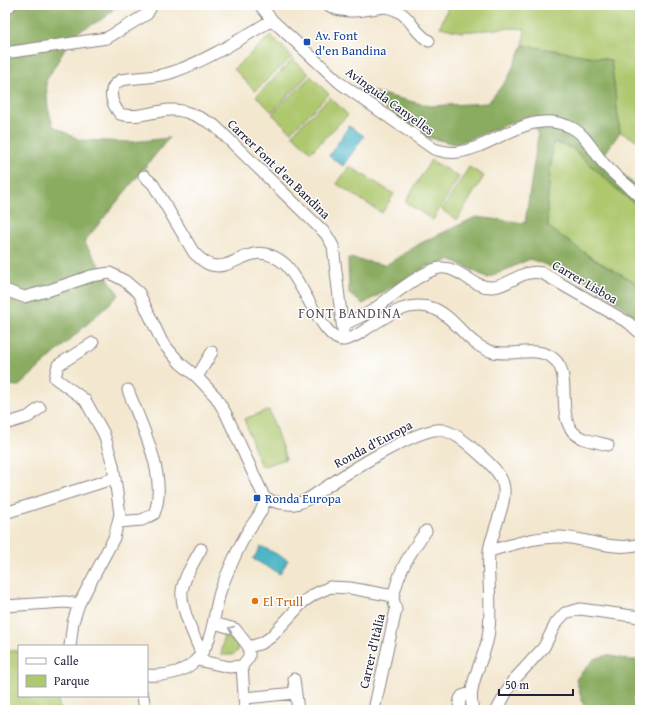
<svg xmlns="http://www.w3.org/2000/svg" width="645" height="715" font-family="'Gentium Book Plus',serif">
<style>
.green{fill:#aec86e;stroke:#687554}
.forest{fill:#8aac61;stroke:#56674e}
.water{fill:#48b4c5;stroke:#356b80}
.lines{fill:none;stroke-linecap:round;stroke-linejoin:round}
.street-casing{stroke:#8a8485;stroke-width:13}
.secondary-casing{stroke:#8a8485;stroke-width:17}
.street{stroke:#fff;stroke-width:11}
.secondary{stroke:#fff;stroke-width:15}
.oneway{stroke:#9c9ca7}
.transit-dot{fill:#1a4fb4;stroke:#fff;stroke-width:1.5}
.food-dot{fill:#e8710a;stroke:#fff;stroke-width:1.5}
.labels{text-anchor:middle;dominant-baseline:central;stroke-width:3;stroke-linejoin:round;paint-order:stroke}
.transit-label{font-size:13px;fill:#164399;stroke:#fff;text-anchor:start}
.street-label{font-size:13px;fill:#22223b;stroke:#fff}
.food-label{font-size:13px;fill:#c56008;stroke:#fff;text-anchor:start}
.neighbourhood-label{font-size:14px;letter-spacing:1px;fill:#5e4c55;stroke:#fff}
</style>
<rect width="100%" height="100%" fill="#fff"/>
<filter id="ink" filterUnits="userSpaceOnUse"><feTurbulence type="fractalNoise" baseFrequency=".025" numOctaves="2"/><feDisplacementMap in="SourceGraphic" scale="8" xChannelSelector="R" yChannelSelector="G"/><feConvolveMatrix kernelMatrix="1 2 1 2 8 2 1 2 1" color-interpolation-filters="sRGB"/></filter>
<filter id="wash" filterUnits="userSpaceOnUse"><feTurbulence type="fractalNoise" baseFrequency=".012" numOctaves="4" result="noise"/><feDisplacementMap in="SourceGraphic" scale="16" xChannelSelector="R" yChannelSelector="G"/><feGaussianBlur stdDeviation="0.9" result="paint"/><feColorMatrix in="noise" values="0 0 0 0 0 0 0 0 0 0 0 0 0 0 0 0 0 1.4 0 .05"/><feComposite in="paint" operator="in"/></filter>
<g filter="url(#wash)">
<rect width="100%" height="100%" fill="#f3e7cf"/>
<!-- green -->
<path class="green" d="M449 5H640V142L620 132 611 60 523 45 525 29 510 28 461 32 440 27Z
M271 35 292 57 255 91 234 69Z
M293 59 309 74 272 112 256 96Z
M311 76 329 94 291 132 272 114Z
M330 97 348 115 311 152 292 134Z
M553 142 572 148 622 194 640 207V285L592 258 548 227 547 206Z
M431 160 459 177 433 220 405 202Z
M349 166 394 194 382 213 337 184Z
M469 167 484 176 457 220 442 210Z
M269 410 286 459 261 467 244 419Z
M224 634 231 636 238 643V651L232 655H221Z
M5 651H19V696H57L60 710H5Z"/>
<!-- forest -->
<path class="forest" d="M5 5H117L106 17 74 34 46 81 48 108 53 126 80 140 132 142 169 138 84 242 119 295 19 386 5 385Z
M523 45 611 60 620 132 604 155 622 175 640 188V207L622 194 572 148 553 142 547 206 548 227 592 258 640 285V320L606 294 581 278 530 259 488 278 452 260 426 267 363 304 349 294 348 258 386 265 421 243 476 217 525 223 538 136 532 115 456 144 422 136 358 88 429 106 488 103 508 78Z
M607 655 629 660H640V691L632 698 640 706V710H585L576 679 594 659Z"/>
<!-- water -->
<path class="water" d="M349 126 364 136 343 166 329 156Z
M261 546 288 560 280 574 253 559Z"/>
</g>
<g filter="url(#ink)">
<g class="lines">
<!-- street casing -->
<g class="street-casing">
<path id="street" d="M260 5 272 20 340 83 434 149C442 151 449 154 458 152 495 147 528 109 568 126 586 133 593 152 605 165 616 177 628 186 640 196
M328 5C345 16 366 9 385 7 411 11 410 30 429 41
M272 20C240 39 208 60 173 72 156 78 138 77 121 80 106 88 111 103 120 114 136 119 153 111 170 110 186 109 201 118 214 125L326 234 333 246 344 340
M5 53 107 38 147 14 152 5
M144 176 153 184 194 253C200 258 204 263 211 265 236 272 252 236 285 264 301 278 324 343 344 340 352 339 359 334 365 330 386 316 409 299 435 309 456 318 467 344 490 351 510 358 536 344 554 359 575 376 551 425 582 438 590 441 600 443 608 445
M5 290 24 297 47 291 91 276 110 273 125 281 139 293 162 342 180 363 197 377 216 397 226 414 265 499
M343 325C353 320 363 316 373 310 388 299 423 270 440 268 460 266 473 289 493 287 512 285 520 269 542 273L629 323 640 333
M197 377 212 352
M5 424 28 417 40 408
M5 513 115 478
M118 522 142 520 154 514C169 477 141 425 128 390
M201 549C194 562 184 576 182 591 180 608 195 637 201 653
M489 551C512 545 536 536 561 537 586 538 615 552 640 544
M393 598C399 570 409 554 426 531
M5 606 65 602 79 604
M70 646 73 622 79 604 114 538 120 514 113 465 104 434 85 400 55 378 58 365 93 343
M249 647 262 643 271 637 303 602 315 594 330 587 350 588 388 595 393 598 396 610 374 710
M197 660 229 667 242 666 249 657V647L235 629 214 623
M242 666 245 710
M147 675C164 676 183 673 195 661 215 642 213 612 221 589 227 573 239 546 248 531 256 518 262 514 265 499 275 502 284 505 295 504 305 503 318 492 326 487 347 473 420 426 442 430 456 433 468 444 478 453 511 481 508 490 495 529 493 537 489 545 489 552 487 580 493 610 488 637 484 661 466 685 473 710
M294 679 298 710
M143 696 145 710
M245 698 295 693
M459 710 460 699 462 696 471 693
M497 710 512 682 544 647 556 623 565 613 580 609 640 617"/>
</g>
<!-- secondary casing -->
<g class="secondary-casing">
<path id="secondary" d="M5 6 8 5"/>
</g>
<!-- street -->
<use href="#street" class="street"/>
<!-- secondary -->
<use href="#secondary" class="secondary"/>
</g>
<!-- one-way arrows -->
<defs><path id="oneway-chevron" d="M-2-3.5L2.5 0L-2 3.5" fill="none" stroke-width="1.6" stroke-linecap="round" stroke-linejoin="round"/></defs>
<use class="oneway" href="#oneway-chevron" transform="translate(231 629) rotate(-157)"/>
</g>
<!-- markers -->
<g class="transit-dot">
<rect x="303" y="38" width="8" height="8" rx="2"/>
<rect x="253" y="494" width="8" height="8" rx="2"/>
</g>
<circle class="food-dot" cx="255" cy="601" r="4"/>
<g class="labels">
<!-- transit labels -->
<g class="transit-label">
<text x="315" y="35">Av. Font<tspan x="315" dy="15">d'en Bandina</tspan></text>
<text x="265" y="498">Ronda Europa</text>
</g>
<!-- street labels -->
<g class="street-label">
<text transform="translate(390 101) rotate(36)">Avinguda Canyelles</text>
<text transform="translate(279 169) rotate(44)">Carrer Font d'en Bandina</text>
<text transform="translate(585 282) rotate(30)">Carrer Lisboa</text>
<text transform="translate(373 444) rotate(-28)">Ronda d'Europa</text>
<text transform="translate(372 651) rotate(-77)">Carrer d'Itàlia</text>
</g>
<!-- food labels -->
<g class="food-label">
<text x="263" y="601">El Trull</text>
</g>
<!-- neighbourhood labels -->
<g class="neighbourhood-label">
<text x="350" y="313">FONT BANDINA</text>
</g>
</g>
<!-- margin -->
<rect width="645" height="715" fill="none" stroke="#fff" stroke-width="20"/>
<!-- legend -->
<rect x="18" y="645" width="130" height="52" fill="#ffffff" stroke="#a7a7b1"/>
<rect x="26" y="658" width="20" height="6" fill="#ffffff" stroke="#a7a7b1"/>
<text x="54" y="665" font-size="12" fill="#22223b">Calle</text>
<rect x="26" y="675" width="20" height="12" fill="#aec86e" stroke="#a7a7b1"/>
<text x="54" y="685" font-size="12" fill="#22223b">Parque</text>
<!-- scale -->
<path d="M499 689v6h74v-6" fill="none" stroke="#22223b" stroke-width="2"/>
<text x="505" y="689" font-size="12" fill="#22223b" stroke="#ffffff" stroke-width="3" paint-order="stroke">50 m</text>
</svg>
